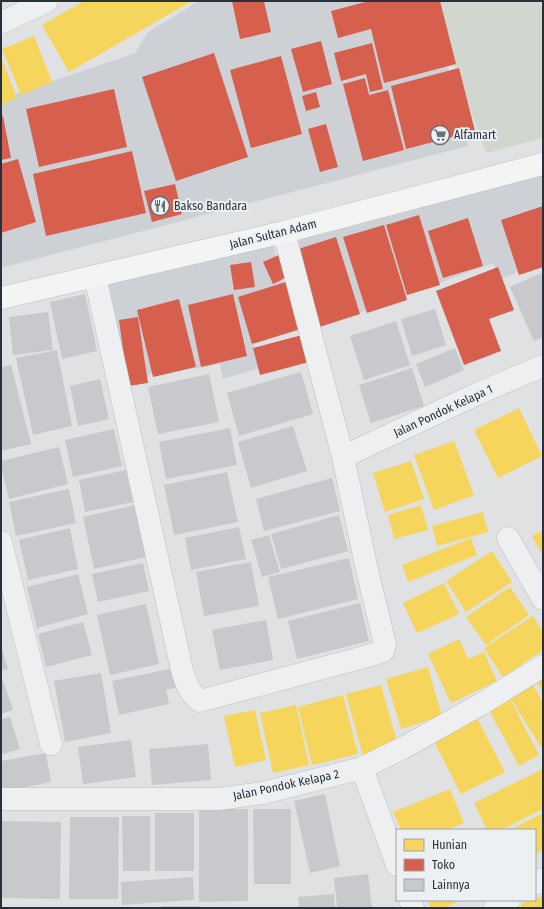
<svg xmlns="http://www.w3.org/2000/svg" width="544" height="909" font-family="'Fira Sans Condensed',sans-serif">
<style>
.built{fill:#cdd1d6}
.green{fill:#d1d7cf}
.homes{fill:#f6d55c}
.shops{fill:#d6604d}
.building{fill:#c7c9cc}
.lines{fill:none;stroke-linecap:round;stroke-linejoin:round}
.street-casing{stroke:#bdbfc1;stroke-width:23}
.primary-casing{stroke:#bbbec1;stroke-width:23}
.street{stroke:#eeeff0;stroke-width:22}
.primary{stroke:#f3f4f4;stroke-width:22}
.labels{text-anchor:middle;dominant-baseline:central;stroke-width:4;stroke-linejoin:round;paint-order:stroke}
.poi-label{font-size:12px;fill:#28313a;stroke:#ecf0f3;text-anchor:start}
.street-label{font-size:12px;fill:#28313a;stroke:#ecf0f3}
</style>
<rect width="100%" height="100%" fill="#dfe1e3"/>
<!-- built -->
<path class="built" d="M199 1H430L468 146 1 268V99L135 53 148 32Z
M543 170V262L500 279 493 263 319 328 291 233Z
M271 237 296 327 251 335 259 368 223 379 220 364 195 369 193 360 118 385 90 283Z"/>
<!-- green -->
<path class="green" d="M431 1H539L543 9V138L486 153Z"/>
<!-- homes -->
<path class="homes" d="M84 1H192L69 72 42 25Z
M34 36 52 82 21 95 2 49Z
M1 57 17 98 1 105Z
M519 408 542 456 498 478 474 430Z
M454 441 474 495 434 510 414 455Z
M411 461 424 499 385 512 373 473Z
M421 505 428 530 394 539 388 515Z
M483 512 488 532 437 546 432 526Z
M543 530V556L532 536Z
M471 538 477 555 408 582 402 565Z
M492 551 512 582 466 612 446 581Z
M444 583 459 614 417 633 403 603Z
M510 587 529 615 486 645 466 617Z
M533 616 543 632V650L503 677 484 648Z
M459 639 468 659 484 652 497 681 451 703 428 654Z
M428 667 442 716 401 729 386 679Z
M543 674V693L535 678Z
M531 682 543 702V746L541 747 509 696Z
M381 685 398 746 363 756 346 694Z
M343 695 358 754 312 765 298 707Z
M508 695 539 755 519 766 487 706Z
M296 705 309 765 273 773 260 713Z
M255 710 266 760 235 767 224 716Z
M476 716 505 772 461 794 432 738Z
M543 769V809L501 830H487L474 803Z
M450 789 464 823 446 830H401L393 812Z
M543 813V850L535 854V830H510Z
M543 896V908H522L521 904Z
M428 900H460L444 908H431Z"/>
<!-- shops -->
<path class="shops" d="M232 1H264L271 32 240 39Z
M369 1H440L456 64 384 83 371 29 338 38 331 11Z
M321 41 332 84 303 92 291 49Z
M372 43 383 89 370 92 366 74 341 81 334 53Z
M214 53 248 157 176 181 142 77Z
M281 56 302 134 251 148 230 70Z
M459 68 475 131 406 149 391 86Z
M365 78 369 95 388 90 404 150 363 161 343 84Z
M114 89 127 147 39 167 26 109Z
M316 92 320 107 306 111 302 96Z
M3 116 11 158 1 160V117Z
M326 124 338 167 320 172 308 129Z
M132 151 146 213 46 236 33 174Z
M18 159 36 222 1 233V164Z
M175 184 182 214 152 222 144 191Z
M543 206V267L519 275 501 220Z
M419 215 440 285 407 295 386 225Z
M468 218 483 266 443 278 428 231Z
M384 225 407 300 367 313 343 237Z
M336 237 360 314 319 327 295 250Z
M281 254 291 275 273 284 263 262Z
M251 262 255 287 234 290 230 265Z
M498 267 514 310 489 319 501 351 464 365 436 291Z
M289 281 304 328 252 344 238 297Z
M233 294 247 356 201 367 188 305Z
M179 299 196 367 153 377 137 310Z
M138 317 148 383 128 386 119 320Z
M302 335 309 362 260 375 253 348Z"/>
<!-- building -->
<path class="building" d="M541 273 543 278V337L534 341 510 287Z
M85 294 97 351 62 359 50 302Z
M435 309 446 345 412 356 401 319Z
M48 312 53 350 13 355 9 317Z
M396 321 410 365 364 380 350 336Z
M455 348 464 370 425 387 416 364Z
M57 350 72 426 33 435 16 358Z
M11 365 31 444 1 451V367Z
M412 368 424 406 371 423 359 385Z
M301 372 313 414 239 436 227 393Z
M209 374 219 422 158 434 148 387Z
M100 379 109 419 78 426 70 386Z
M293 426 307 471 251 488 238 442Z
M230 428 237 465 166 479 159 442Z
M114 429 122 466 73 477 65 440Z
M59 447 68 484 9 499 1 467V461Z
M126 470 133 502 85 512 79 480Z
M227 472 238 522 174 535 164 485Z
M332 478 340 511 264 531 256 499Z
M69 489 76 523 16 536 9 502Z
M135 505 146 557 94 569 83 517Z
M339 515 348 551 281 569 271 534Z
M239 527 246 559 191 570 185 538Z
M70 528 78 569 28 580 19 540Z
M269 535 280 572 262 577 251 540Z
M349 558 358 599 278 619 268 577Z
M251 562 259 606 204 616 196 572Z
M143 563 149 591 98 602 92 574Z
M78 574 88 614 37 628 27 587Z
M360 603 369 641 297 659 288 621Z
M146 604 159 664 110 675 97 615Z
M266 620 273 660 220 670 212 630Z
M83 622 92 655 46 667 38 634Z
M1 646 8 669 1 671Z
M174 668 178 687 166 690 169 704 119 715 112 681Z
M101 673 111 733 65 742 54 681Z
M3 680 13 710 1 714V681Z
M10 717 20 749 1 755V719Z
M131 740 136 777 83 784 78 747Z
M208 744 211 780 152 785 149 749Z
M46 753 51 782 1 792V761Z
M325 794 340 866 310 873 294 801Z
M199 809H248V901L199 902Z
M253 809H291V884H254Z
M155 813H194V871H155Z
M122 816H150V871H123Z
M70 817H119L118 899H69Z
M1 821 61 822 60 899 1 898Z
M368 874 372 908H337L334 878Z
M193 877 194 900 122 905 121 882Z
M334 894 335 908H299L298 897Z
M161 906H200V908H161Z"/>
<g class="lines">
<!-- street casing -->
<g class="street-casing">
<path id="street" d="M1 23 47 1
M95 276 182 670C186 683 189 693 200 701L375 654 383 651 385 644 367 570 343 457 284 232
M343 457 479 393 543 366
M508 538 543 599
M1 542 51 744
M362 768 397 865
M1 799H219L263 793 362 768 403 748 481 704 543 666
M535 884 543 879
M410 900 413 908
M495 908 509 900"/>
</g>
<!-- primary casing -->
<g class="primary-casing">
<path id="primary" d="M1 298 284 232 543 164"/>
</g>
<!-- street -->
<use href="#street" class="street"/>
<!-- primary -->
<use href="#primary" class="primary"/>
</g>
<!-- icons -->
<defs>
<g id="supermarket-ring" transform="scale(1)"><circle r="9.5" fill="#ecf0f3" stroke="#686f75" stroke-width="1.5"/><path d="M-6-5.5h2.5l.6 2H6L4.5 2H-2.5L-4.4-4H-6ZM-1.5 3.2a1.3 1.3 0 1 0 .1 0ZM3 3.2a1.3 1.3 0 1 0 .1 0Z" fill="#686f75"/></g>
<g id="restaurant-ring" transform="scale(1)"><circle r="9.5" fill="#ecf0f3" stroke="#686f75" stroke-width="1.5"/><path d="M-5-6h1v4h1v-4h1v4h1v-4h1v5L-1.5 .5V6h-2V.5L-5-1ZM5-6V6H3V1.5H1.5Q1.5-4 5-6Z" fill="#686f75"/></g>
</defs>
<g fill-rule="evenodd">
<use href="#supermarket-ring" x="440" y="135"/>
<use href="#restaurant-ring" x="160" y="206"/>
</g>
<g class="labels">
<!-- poi labels -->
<g class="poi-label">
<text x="454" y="135">Alfamart</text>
<text x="174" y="206">Bakso Bandara</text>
</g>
<!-- street labels -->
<g class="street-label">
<text transform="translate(273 234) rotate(-14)">Jalan Sultan Adam</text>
<text transform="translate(443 411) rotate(-25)">Jalan Pondok Kelapa 1</text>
<text transform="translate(286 785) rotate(-12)">Jalan Pondok Kelapa 2</text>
</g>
</g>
<!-- border -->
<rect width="544" height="909" fill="none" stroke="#28313a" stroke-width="4"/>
<!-- legend -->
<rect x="396" y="829" width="140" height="72" fill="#ecf0f3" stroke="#9ea4a9"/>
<rect x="404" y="839" width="20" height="12" fill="#f6d55c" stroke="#9ea4a9"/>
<text x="432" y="849" font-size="12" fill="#28313a">Hunian</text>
<rect x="404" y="859" width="20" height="12" fill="#d6604d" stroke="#9ea4a9"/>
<text x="432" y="869" font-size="12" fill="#28313a">Toko</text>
<rect x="404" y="879" width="20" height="12" fill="#c7c9cc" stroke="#9ea4a9"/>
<text x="432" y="889" font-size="12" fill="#28313a">Lainnya</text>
</svg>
